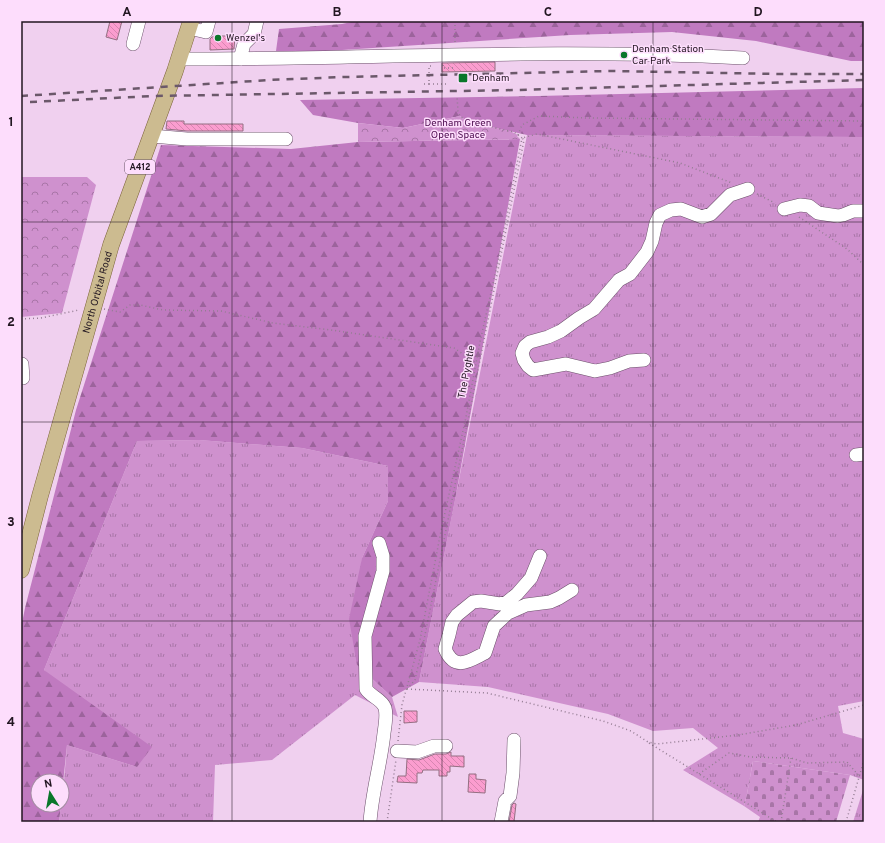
<svg xmlns="http://www.w3.org/2000/svg" width="885" height="843" font-family="Overpass,sans-serif">
<style>
.grass{fill:url(#grass-tufts)}
.forest{fill:url(#forest-firs)}
.cemetery{fill:url(#cemetery-stones)}
.park{fill:url(#park-crowns)}
.building{fill:url(#building-back-hatch);stroke:#946f82}
.lines{fill:none;stroke-linecap:round;stroke-linejoin:round}
.minor-casing{stroke:#6c516b;stroke-width:14}
.major-casing{stroke:#7a6339;stroke-width:17}
.path{stroke:#947d93;stroke-width:1.5;stroke-dasharray:1 3;stroke-linecap:butt}
.minor{stroke:#fff;stroke-width:13}
.major{stroke:#ccbb90;stroke-width:16}
.rail{stroke:#6b586a;stroke-width:2.5;stroke-dasharray:7 7;stroke-linecap:butt}
.path-bridge{stroke:#947d93;stroke-width:1.5;stroke-dasharray:1 3;stroke-linecap:butt}
.grid{fill:none;stroke:#221621;stroke-width:1;stroke-opacity:0.55}
.poi-dot{fill:#0a772b;stroke:#fdddfc;stroke-width:1.5}
.labels{text-anchor:middle;dominant-baseline:central;stroke-width:3;stroke-linejoin:round;paint-order:stroke}
.shield{fill:#fdddfc;stroke:#645263;stroke-width:1}
.shield-label{font-size:9px;font-weight:bold;fill:#221621}
.poi-label{font-size:10px;fill:#221621;stroke:#fdddfc;text-anchor:start}
.park-label{font-size:10px;fill:#4b094d;stroke:#fdddfc}
.street-label{font-size:10px;fill:#221621;stroke:#fdddfc}
.neatline{fill:none;stroke:#221621;stroke-width:1.5}
.grid-label{font-size:13px;text-anchor:middle;font-weight:bold;fill:#221621}
</style>
<defs>
<pattern id="grass-tufts" width="24" height="20" patternUnits="userSpaceOnUse"><rect width="24" height="20" fill="#cf91ce"/><path d="M3 7l-1-3M5 7V3M7 7l1-3M15 17l-1-3M17 17v-4M19 17l1-3" fill="none" stroke="#a875a7"/></pattern>
<pattern id="forest-firs" width="22" height="20" patternUnits="userSpaceOnUse"><rect width="22" height="20" fill="#c07ac0"/><path d="M5 1l3.5 6h-7zM16 11l3.5 6h-7z" fill="#9c639c"/></pattern>
<pattern id="cemetery-stones" width="16" height="16" patternUnits="userSpaceOnUse"><rect width="16" height="16" fill="#cf91ce"/><path d="M2 7V4a2 2 0 0 1 4 0v3zM10 15v-3a2 2 0 0 1 4 0v3z" fill="#a875a7"/></pattern>
<pattern id="park-crowns" width="20" height="18" patternUnits="userSpaceOnUse"><rect width="20" height="18" fill="#cf91ce"/><path d="M2 6a3 3 0 1 1 6 0M12 15a3 3 0 1 1 6 0" fill="none" stroke="#a875a7"/></pattern>
<pattern id="building-back-hatch" width="6" height="6" patternUnits="userSpaceOnUse"><rect width="6" height="6" fill="#fb9dcf"/><path d="M-1 5l2 2M0 0l6 6M5-1l2 2" fill="none" stroke="#d786b1"/></pattern>
</defs>
<rect width="100%" height="100%" fill="#f0d0ef"/>
<!-- grass -->
<path class="grass" d="M527 135 864 137V701L838 706 843 733 864 739V780L850 775 753 761 747 794 744 806 683 770 718 748 693 728 653 731 608 714 488 687 419 682Z
M199 440 302 448 388 466V501L362 558 357 665 392 697 398 717 355 695 272 760 215 765 213 822H59L61 805H62L67 745 137 767 44 670 137 441Z
M864 787V822H853Z"/>
<!-- forest -->
<path class="forest" d="M356 21H864V61H851L756 41 672 32 570 35 327 51H276L279 29 342 24Z
M864 88V137L527 135 468 122 460 116 403 128 358 123 313 115 300 100 538 96Z
M520 139 455 500 419 682 392 697 357 665 349 619 362 558 388 501V466L302 448 199 440 137 441 44 670 152 747 137 767 67 745 62 793V781H38V805H61L59 822H21V628L25 608 76 410 161 145 291 149 358 142Z"/>
<!-- cemetery -->
<path class="cemetery" d="M753 761 850 775 836 822H758L760 817 744 806 747 794Z"/>
<!-- park -->
<path class="park" d="M460 116 468 122 510 131 518 135 517 136 520 139 358 142V123L403 128Z
M21 177H87L96 185 62 313 21 317Z"/>
<!-- building -->
<path class="building" d="M110 21H122L117 40 106 37Z
M222 36H235L234 49 210 50V39L212 37Z
M495 62V71L442 72V63Z
M167 121H184V124H243V131H187L166 129Z
M404 711H417V722L404 723Z
M451 752V756H464V767L450 766V772H447V776H439V770H423L422 773H417V783L397 782 398 776H406L407 759 419 760 435 754H446Z
M469 774H476V779L486 780 485 793 468 792Z
M514 803 516 804 514 822H509L512 805Z"/>
<g class="lines">
<!-- minor casing -->
<g class="minor-casing">
<path id="minor" d="M189 28 206 32 209 21
M133 44 139 21
M179 59C367 59 555 48 743 58
M240 59 244 44 254 34 257 21
M152 136 187 139H286
M784 209 800 205 809 206 818 213 838 216 843 215 853 211H864
M644 360 629 361 610 368 595 371 566 364 533 370 528 366 524 360 522 353 525 346 530 342 548 337 561 331 579 318 594 309 619 280 630 274 647 252 652 241 656 223 660 215 671 210 681 209 702 217 711 214 730 195 748 189
M21 364H22L23 378H21
M856 455 864 454
M540 556 531 578 517 594 507 602 500 604 481 601 473 602 457 615 452 622 449 635 445 649C455 672 469 661 485 653L494 626 508 613 526 605 550 602 559 598 572 590
M397 751 417 752 434 746H446
M370 822C372 792 381 763 384 733 385 726 387 715 385 708 382 699 371 697 366 689L365 636 383 571V556L379 543
M501 822 505 801 510 796 513 773 514 740"/>
</g>
<!-- major casing -->
<g class="major-casing">
<g id="major">
<path id="s1" d="M21 570 40 496 111 245 175 71 191 21"/>
</g>
</g>
<!-- path -->
<path class="path" d="M455 21V45
M443 65V68H456
M429 84H446
M518 135 522 125 539 116 588 118 864 121
M757 194 775 203
M799 217 847 249 864 265
M104 309 120 312 130 305H140L163 310 221 311 273 323 331 330 454 348 476 363
M21 319 41 318 79 310
M407 689 415 680 424 640 524 140 522 138 537 134 680 163 732 183
M407 689 487 693 603 721 631 731 648 742 657 744 738 735 796 725 864 705
M398 741 402 705 420 640 441 531 466 417 480 342 498 261 522 138 514 132 468 122 460 116 458 111 457 97
M649 743 777 822
M699 774 729 753 751 757 791 758 807 763 847 762 859 776
M387 822 396 760
M781 822 791 758
M846 822 864 760"/>
<!-- minor -->
<use href="#minor" class="minor"/>
<!-- major -->
<use href="#major" class="major"/>
<!-- rail -->
<path class="rail" d="M21 96 269 80 344 77 609 71 780 74H864
M30 102 154 96 517 90 864 80"/>
<!-- path-bridge -->
<path class="path-bridge" d="M424 84H429V66H434"/>
</g>
<!-- grid -->
<path class="grid" d="M232 21V822M442 21V822M653 21V822M21 222H864M21 422H864M21 621H864"/>
<!-- markers -->
<g class="poi-dot">
<circle cx="218" cy="38" r="4"/>
<circle cx="624" cy="55" r="4"/>
<rect x="458" y="73" width="10" height="10" rx="2"/>
</g>
<g class="labels">
<!-- shield labels -->
<rect class="shield" x="125" y="160" width="30" height="14" rx="3"/>
<g class="shield-label">
<text x="140" y="167">A412</text>
</g>
<!-- poi labels -->
<g class="poi-label">
<text x="226" y="38">Wenzel's</text>
<text x="632" y="49">Denham Station<tspan x="632" dy="12">Car Park</tspan></text>
<text x="472" y="78">Denham</text>
</g>
<!-- park labels -->
<g class="park-label">
<text x="458" y="123">Denham Green<tspan x="458" dy="12">Open Space</tspan></text>
</g>
<!-- street labels -->
<g class="street-label">
<text stroke="none"><textPath href="#s1" startOffset="288">North Orbital Road</textPath></text>
<text transform="translate(467 372) rotate(-79)">The Pyghtle</text>
</g>
</g>
<!-- border -->
<rect width="885" height="843" fill="none" stroke="#fdddfc" stroke-width="44"/>
<!-- north arrow -->
<g transform="translate(50 793) rotate(349)"><circle r="19" fill="#fdddfc" stroke="#a58da4"/>
<path d="M0-3L7 15L0 10L-7 15Z" fill="#0a772b"/>
<text y="-6" font-size="11" font-weight="bold" text-anchor="middle" fill="#221621">N</text>
</g>
<rect x="22" y="22" width="841" height="799" class="neatline"/>
<g class="grid-label">
<text x="127" y="16">A</text>
<text x="337" y="16">B</text>
<text x="548" y="16">C</text>
<text x="758" y="16">D</text>
<text x="11" y="126">1</text>
<text x="11" y="326">2</text>
<text x="11" y="526">3</text>
<text x="11" y="726">4</text>
</g>
</svg>
